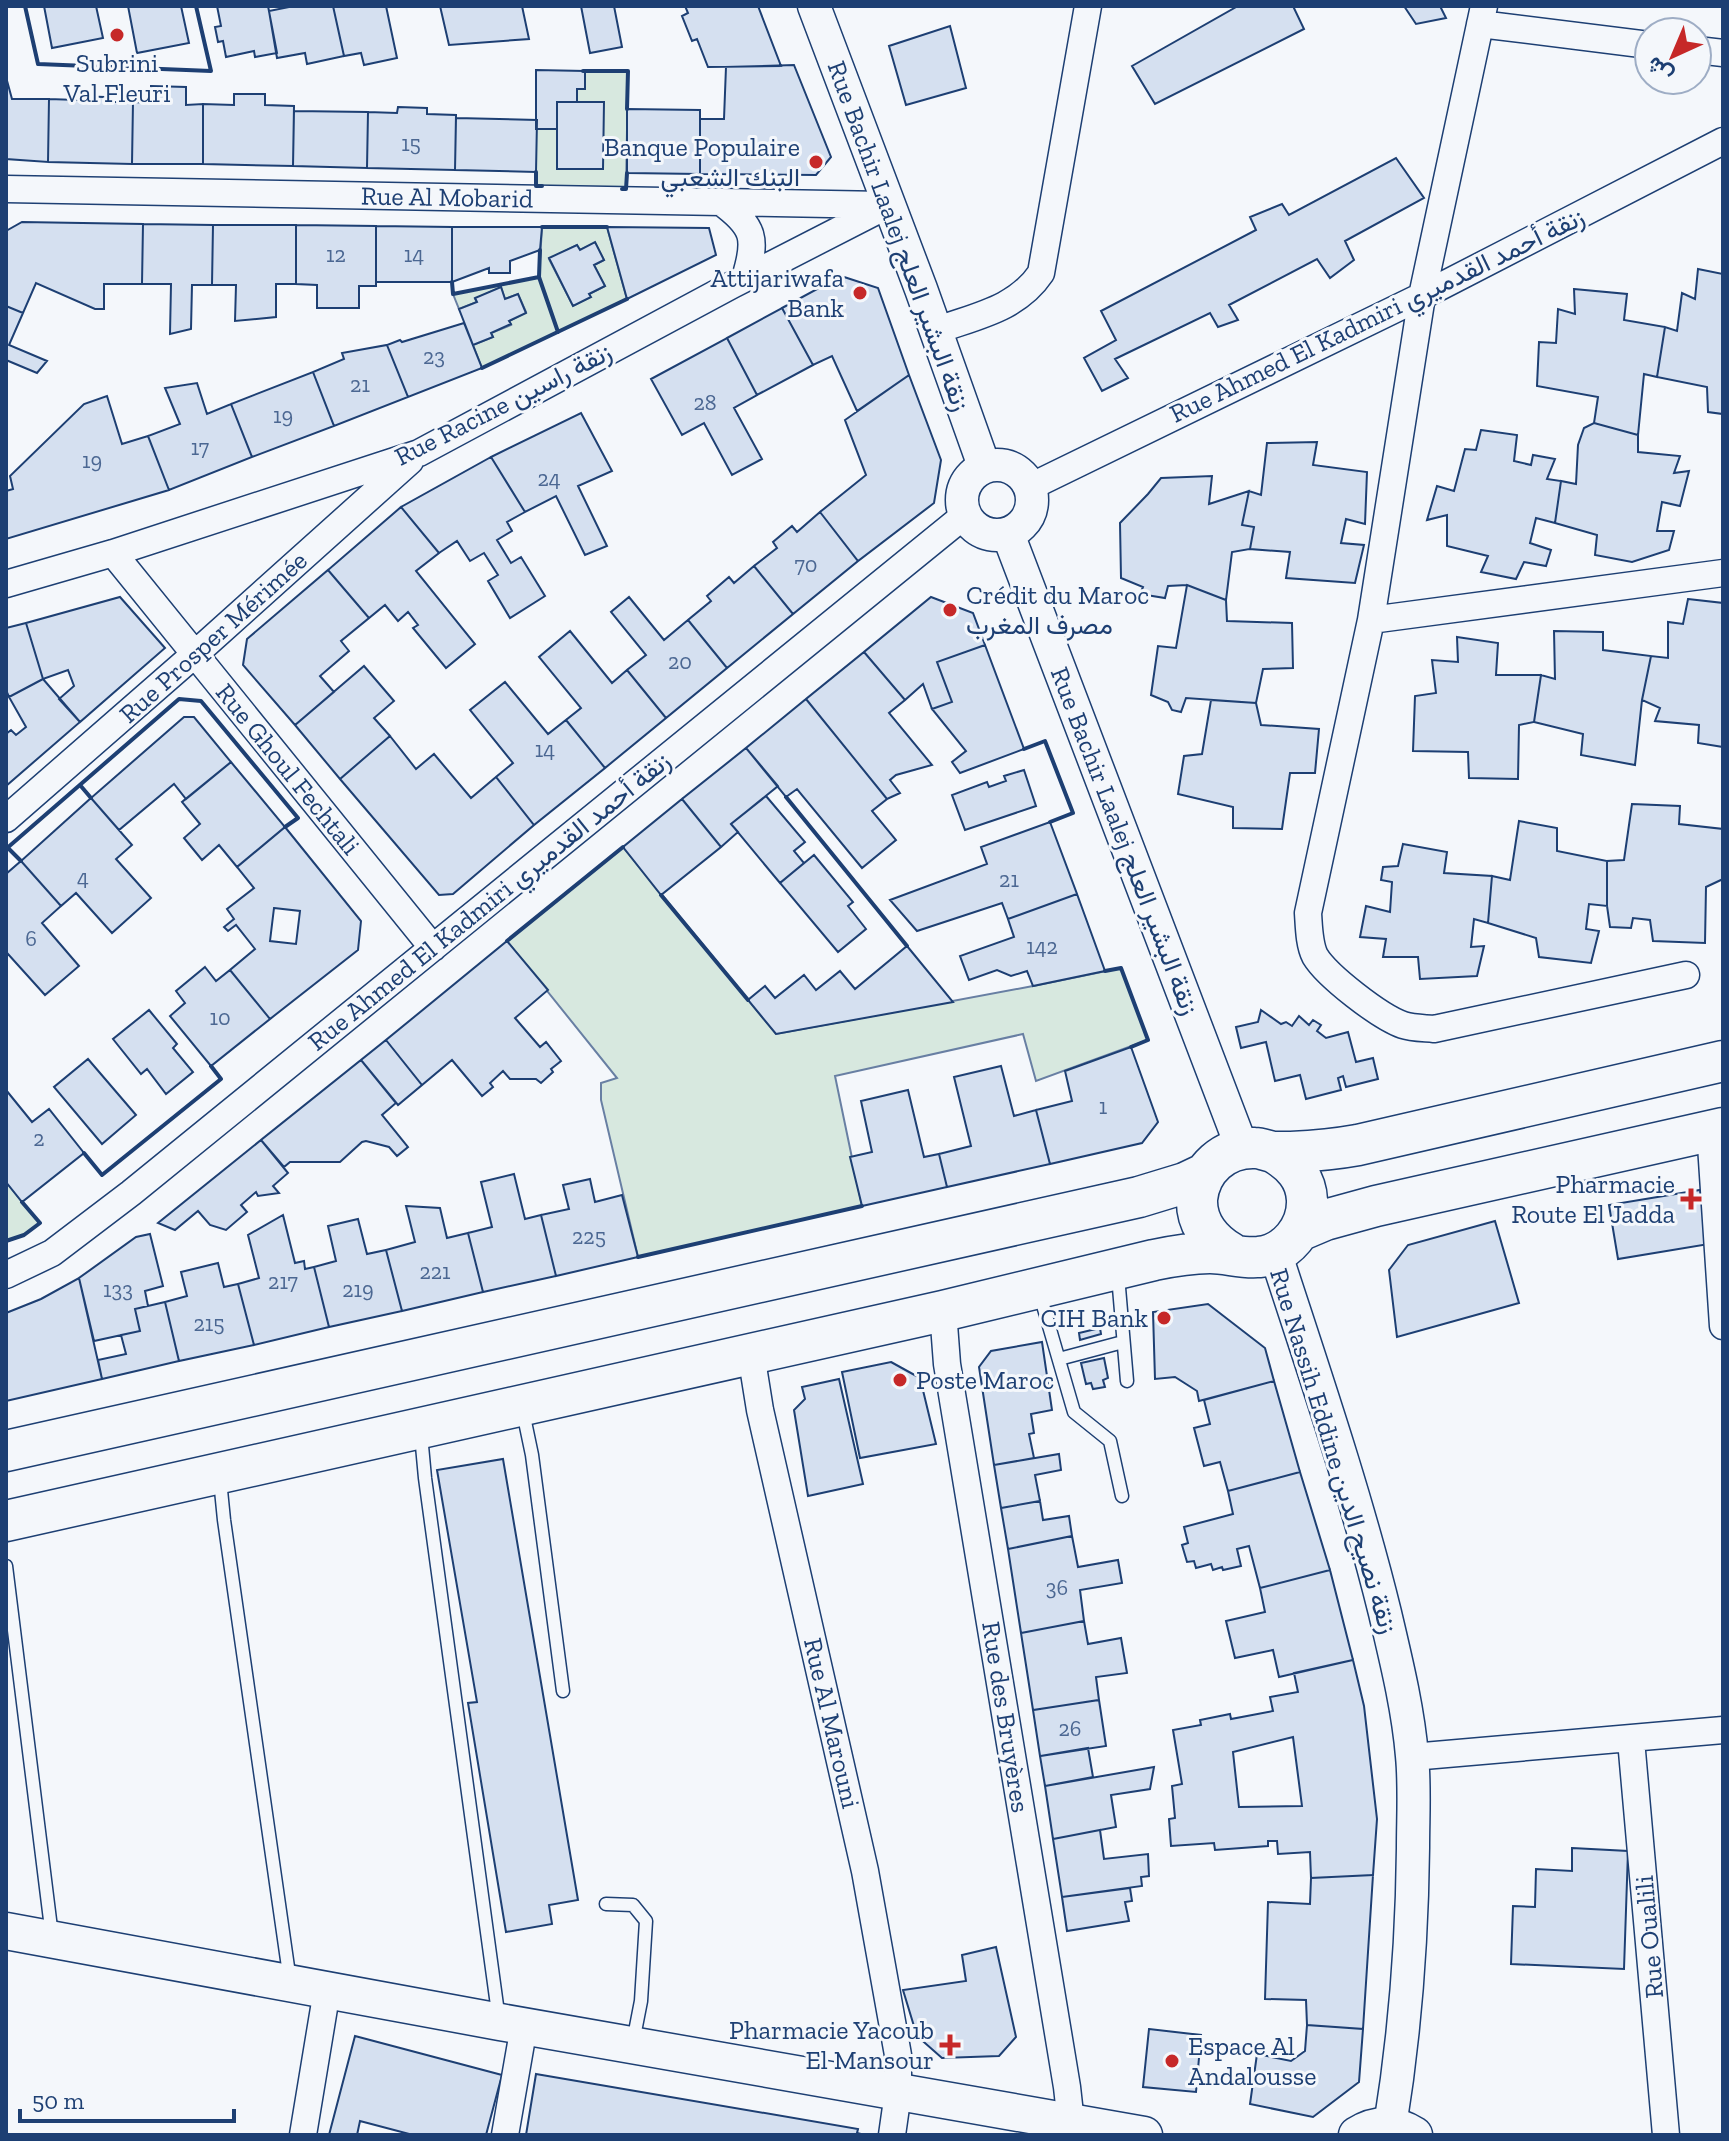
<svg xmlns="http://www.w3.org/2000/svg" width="1729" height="2141" font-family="'Zilla Slab',Vazirmatn,serif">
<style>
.green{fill:#d7e8df;stroke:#687fa3;stroke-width:2;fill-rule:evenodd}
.building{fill:#d5e0f0;stroke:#1d3f73;stroke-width:2;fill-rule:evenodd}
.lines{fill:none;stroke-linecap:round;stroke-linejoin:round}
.service-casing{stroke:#1d3f73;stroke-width:15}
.minor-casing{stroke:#1d3f73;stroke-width:29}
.tertiary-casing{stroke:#1d3f73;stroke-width:35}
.secondary-casing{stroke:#1d3f73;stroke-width:39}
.primary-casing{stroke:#1d3f73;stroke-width:43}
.service{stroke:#f4f7fb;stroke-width:12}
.minor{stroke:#f4f7fb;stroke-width:26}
.tertiary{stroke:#f4f7fb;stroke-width:32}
.secondary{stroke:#f4f7fb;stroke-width:36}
.primary{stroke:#f4f7fb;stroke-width:40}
.wall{stroke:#1d3f73;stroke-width:4}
.poi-dot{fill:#c62828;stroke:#f4f7fb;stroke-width:3}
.labels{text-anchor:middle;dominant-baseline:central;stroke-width:6;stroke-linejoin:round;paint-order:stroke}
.number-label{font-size:22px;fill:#4b6792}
.poi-label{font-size:26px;fill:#1d3f73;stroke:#f4f7fb;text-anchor:end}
.street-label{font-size:26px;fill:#1d3f73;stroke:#f4f7fb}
</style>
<rect width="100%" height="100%" fill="#f4f7fb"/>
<!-- green -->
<path class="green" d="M585 71H628L626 189 536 186V129H557V168L603 169V102H577V89H585Z
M542 227H607L627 299 482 368 473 345 493 337 491 333 511 325 509 321 526 312 518 294 505 299 501 287 475 299 477 302 459 309 453 294 539 277ZM595 243 604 260 594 265 605 286 589 294 590 297 573 306 549 259 577 245 580 250Z
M623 847 776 1034 1033 986 1121 968 1148 1040 1036 1081 1023 1034 835 1076 862 1206 638 1257 601 1100V1083L617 1078 507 941Z
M6 1182 40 1223 24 1235 6 1241Z"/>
<!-- building -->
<path class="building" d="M44 6H96L103 38 52 48Z
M128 6H181L189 43 137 53Z
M217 6H268L277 53 255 57 254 51 226 57 223 41 218 42 215 27 221 26Z
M294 6H333L344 56 307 64 305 53 277 58 269 11Z
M333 6H386L397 58 364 65 361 53 344 56Z
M440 6H522L529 39 449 45Z
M581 6H614L622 47 590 53Z
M685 6H758L781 66 708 67 697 39 692 41 682 16 688 13Z
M1238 6H1293L1304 29 1155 104 1132 66Z
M1404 6H1440L1446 18 1416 24Z
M950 26 966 88 906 105 889 46Z
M794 65 831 157 816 175 700 174V119H724L726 67Z
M536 70 585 71V89H577V102H557V129H536Z
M6 77 12 99H49L48 162 6 159Z
M151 86 186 87V105L203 104V164H132L133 102 151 103Z
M234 94H265V105L294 106 293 166 203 164V104L234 105Z
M77 96 104 97V102H133L132 164 48 162 49 99 77 100Z
M557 102H604L603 169H557Z
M398 107 427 108V114L456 115 455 170 367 168 368 112 397 113Z
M627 109 700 110V174L627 173Z
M294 111 368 112 367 168 293 166Z
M456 118 537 120 536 172 455 170Z
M1396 158 1424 198 1345 241 1354 260 1330 278 1317 259 1229 305 1238 320 1218 327 1210 313 1115 359 1128 378 1102 391 1084 358 1116 340 1101 311 1256 230 1250 217 1282 204 1289 215Z
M22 222 143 224 142 284H104V309H95L36 283 23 313 6 306V231Z
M143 224 213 225 212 285H192L191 329 170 334 171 284H142Z
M213 225H296V284H276V317L235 321 236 285H212Z
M296 225 376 226V286H359V308H317V285L296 284Z
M376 226 452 227V282H376Z
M452 227H542L540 250 510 261V273H489V268L452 282Z
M607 227 709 228 716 255 627 299Z
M595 242 604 260 594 265 605 286 589 294 591 297 573 306 549 258 577 245 580 250Z
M1698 269 1723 274V414L1708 412 1707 387 1657 377 1665 327 1677 331 1682 293 1695 299Z
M841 276 878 288 909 375 857 411 832 356 813 365 782 308Z
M501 287 505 299 518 294 526 313 509 321 511 324 491 333 493 337 473 345 459 309 477 302 475 298Z
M1574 289 1627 294 1624 320 1665 327 1657 377 1644 374 1638 435 1594 423 1598 397 1537 386 1539 342 1556 343 1558 309 1575 314Z
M6 306 23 313 9 345 47 361 37 373 6 360Z
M782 308 813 365 757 395 727 338Z
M464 323 482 368 408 397 387 345 400 340 402 342Z
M727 338 757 395 734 408 762 459 732 475 704 423 682 435 651 379Z
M387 345 408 397 334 426 313 372 344 359 342 353Z
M313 372 334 426 252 457 231 404Z
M909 375 941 460 934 503 858 561 820 512 866 475 845 420Z
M197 383 207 414 231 404 252 457 169 490 148 436 180 424 165 388Z
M107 396 122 444 148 436 169 490 6 539V491L13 489 10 476 84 404Z
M581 413 612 471 578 486 607 546 585 555 556 496 525 512 491 457Z
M1594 423 1638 435V452L1680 456 1674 473 1689 471 1680 506 1662 502 1657 531H1674L1669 550 1632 562 1595 555 1597 535 1555 523 1561 481 1576 484 1578 445 1584 428Z
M1481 430 1517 435 1514 461 1531 465 1533 455 1555 459 1547 479 1561 481 1555 523 1536 518 1530 543 1551 550 1546 566 1524 562 1516 579 1481 572 1488 556 1447 546V515L1427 520 1437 486 1454 491 1465 449 1476 450Z
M1317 442 1313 465 1367 472 1365 524 1346 519 1341 543 1364 545 1355 583 1286 578 1290 552 1250 549 1254 527 1242 525 1249 491 1261 495 1267 443Z
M491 457 525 512 507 522 512 531 497 540 511 563 521 557 545 596 510 618 488 581 498 575 484 553 470 561 457 541 439 553 401 507Z
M1212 476 1209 504 1249 491 1242 525 1254 527 1250 549 1232 552 1226 600 1187 585 1168 586 1165 598 1140 594 1143 587 1121 578 1120 523 1148 494 1161 478Z
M401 507 439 553 416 571 475 644 446 668 413 628 418 625 408 612 398 621 385 605 369 618 328 570Z
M820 512 858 561 793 614 754 566 777 548 773 542 792 526 797 532Z
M754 566 793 614 727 668 688 620 711 601 707 596 729 577 734 583Z
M328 570 369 618 341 641 349 651 320 676 334 692 295 725 243 665 247 639Z
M1187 585 1226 600 1227 621 1292 623 1293 668 1263 669 1256 703 1186 698 1181 712 1172 710 1168 702 1151 695 1158 646 1176 648Z
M120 597 165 648 80 722 59 699 74 686 68 670 43 679 26 623Z
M629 597 664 640 688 620 727 668 666 718 627 670 646 655 611 612Z
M931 597 973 613 985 645 937 662 952 702 932 709 923 684 905 700 864 652Z
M1688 599 1723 603V747L1698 743 1699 725 1655 721 1660 708 1642 700 1651 656 1668 658V622L1683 624Z
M26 623 43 679 9 697 6 690V628Z
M570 631 612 683 627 670 666 718 605 768 566 720 581 708 539 657Z
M1554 631 1603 632V650L1651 656 1642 700 1635 765 1581 755 1583 734 1534 722 1541 675 1555 679Z
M1457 637 1498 643 1496 675H1541L1534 722 1519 725 1518 779 1469 778 1468 752 1413 751 1415 696 1436 693 1432 660 1458 662Z
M985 645 1024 749 960 773 952 762 966 751 932 709 952 702 937 662Z
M864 652 905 700 889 713 932 765 896 775 890 780 900 793 887 799 806 699Z
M364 666 394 701 374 718 390 736 340 779 295 725Z
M43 679 80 722 6 786V734L11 730 16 735 26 727 9 697Z
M505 682 548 734 566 720 605 768 534 825 496 777 513 763 470 710Z
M806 699 887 799 872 811 896 840 862 868 797 789 786 797 746 748Z
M1211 700 1256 703 1261 725 1319 729 1315 773H1290L1282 829 1233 828V807L1178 794 1184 756 1202 754Z
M184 717H194L231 762 186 799 174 784 119 830 91 798Z
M390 736 416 769 434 754 471 798 496 777 534 825 453 894 439 895 340 779Z
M746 748 778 786 731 824 738 832 721 847 682 799Z
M231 762 285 827 237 867 219 845 202 860 184 838 200 824 182 802Z
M1024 770 1036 806 965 830 952 795 987 782 989 787 1006 781 1004 776Z
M766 796 805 842 794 851 804 863 780 883 731 824Z
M91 798 132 845 116 859 151 898 112 933 76 893 61 906 21 861Z
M682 799 721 847 661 895 623 847Z
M1632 804 1680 806 1679 824 1723 829V879L1706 887 1705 943 1653 941 1650 920 1633 918 1631 928 1610 927 1607 906V861L1624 860Z
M1519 821 1557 828V851L1607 861V906L1589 904 1586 929 1599 931 1591 963 1539 957 1536 938 1488 923 1492 876 1510 880Z
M1050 822 1077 894 1008 919 1002 903 917 931 890 900 987 864 981 847Z
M285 827 361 921 358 950 270 1019 230 970 255 949 236 925 228 931 224 927 234 919 227 909 254 888 237 867ZM274 908 300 911 296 944 270 941Z
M1403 844 1447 852 1444 873 1492 876 1488 923 1474 919 1471 947 1484 946 1477 976 1420 979 1418 957H1383L1386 939 1360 937 1366 906 1390 912 1392 882 1381 880 1383 867 1398 866Z
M814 855 853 902 848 906 866 929 838 952 780 883Z
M21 861 61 906 42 923 79 966 45 995 8 954 6 956V874Z
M1077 894 1105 971 1033 986 1027 971 1011 976 997 970 969 980 960 956 1014 937 1008 919Z
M507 941 548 990 515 1018 540 1047 546 1042 561 1061 551 1069 553 1072 541 1083 536 1079H510L503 1071 490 1083 493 1087 482 1096 452 1060 422 1085 386 1040Z
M907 946 953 1002 776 1034 748 1000 765 986 775 998 804 975 816 990 840 971 855 989Z
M205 967 216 981 230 970 270 1019 211 1066 170 1016 185 1003 176 991Z
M149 1010 177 1044 173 1048 193 1072 166 1094 147 1069 141 1074 113 1039Z
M1261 1010 1281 1024 1286 1022 1292 1026 1299 1016 1309 1025 1313 1020 1321 1025 1317 1031 1326 1038 1348 1032 1356 1062 1373 1058 1378 1079 1346 1087 1343 1076 1338 1078 1341 1090 1306 1099 1300 1075 1275 1081 1266 1042 1241 1048 1236 1027 1258 1022Z
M386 1040 422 1085 398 1105 361 1060Z
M1131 1047 1158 1122 1142 1143 1050 1164 1036 1110 1072 1101 1065 1071Z
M88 1059 136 1115 102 1144 54 1087Z
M361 1060 396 1103 382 1115 408 1147 397 1156 389 1147 366 1141 362 1142 340 1162H290L284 1167 261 1140Z
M1001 1066 1014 1116 1036 1110 1050 1164 947 1187 939 1154 971 1146 954 1077Z
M6 1090 32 1122 49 1109 84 1153 22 1202 6 1182Z
M908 1090 924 1157 939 1154 947 1187 862 1206 850 1157 872 1152 861 1101Z
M261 1140 288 1173 273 1186 279 1193 258 1196 256 1192 241 1205 247 1212 226 1230 210 1225 198 1211 175 1230 158 1223Z
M514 1174 525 1219 541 1215 556 1276 483 1292 468 1233 492 1227 481 1182Z
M590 1179 595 1202 622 1195 638 1257 556 1276 541 1215 569 1209 563 1185Z
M1700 1190 1709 1244 1618 1259 1609 1205Z
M406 1206 440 1208 447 1238 468 1233 483 1292 402 1311 386 1250 415 1242Z
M283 1215 295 1263 304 1261 305 1269 314 1267 329 1327 254 1345 238 1284 259 1278 248 1235Z
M358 1219 367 1254 386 1250 402 1311 329 1327 314 1267 336 1261 328 1226Z
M1495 1221 1519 1303 1397 1337 1389 1270 1408 1245Z
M150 1234 163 1286 145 1291 148 1306 135 1309 140 1331 94 1341 79 1278 136 1237Z
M218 1263 224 1287 238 1284 254 1345 179 1361 165 1302 187 1296 181 1272Z
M79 1278 102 1379 6 1401V1313L41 1299Z
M165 1302 179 1361 102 1379 98 1360 126 1354 121 1335 140 1331 135 1309Z
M1208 1304 1265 1348 1274 1381 1199 1401 1197 1391 1175 1377 1155 1379 1153 1312Z
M1100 1328 1101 1334 1080 1340 1079 1333Z
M1042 1342 1052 1410 1031 1414 1034 1433 1029 1434 1034 1458 994 1465 979 1367 991 1351Z
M1104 1358 1108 1378 1103 1380 1105 1387 1093 1389 1091 1383 1086 1384 1081 1363Z
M891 1362 920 1378 936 1444 860 1458 842 1372Z
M839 1379 863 1484 808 1496 794 1410 805 1399 802 1387Z
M1274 1381 1300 1472 1228 1491 1220 1462 1204 1466 1194 1428 1210 1424 1204 1400Z
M1059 1454 1061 1470 1035 1475 1040 1501 1001 1508 994 1465Z
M503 1459 578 1900 549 1905 552 1924 506 1932 468 1703 477 1702 437 1470Z
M1300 1472 1330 1570 1260 1588 1249 1546 1237 1549 1241 1566 1223 1570 1222 1567 1213 1570 1211 1564 1196 1568 1194 1561 1187 1562 1182 1545 1188 1543 1184 1527 1233 1514 1228 1491Z
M1040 1501 1043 1520 1069 1516 1072 1536 1008 1549 1001 1508Z
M1072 1536 1078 1567 1118 1560 1122 1583 1080 1590 1084 1621 1021 1633 1008 1549Z
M1330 1570 1353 1660 1279 1677 1273 1650 1235 1658 1226 1621 1265 1612 1260 1588Z
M1084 1621 1088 1644 1121 1638 1127 1673 1096 1677 1099 1700 1033 1710 1021 1633Z
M1353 1660 1364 1706 1377 1819 1373 1875 1311 1878 1310 1852 1278 1854 1277 1841H1268V1846L1215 1850 1214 1843 1171 1846 1169 1819 1175 1818 1172 1786 1182 1784 1173 1730 1201 1725 1200 1720 1230 1714 1231 1719 1273 1711 1270 1697 1298 1692 1294 1673ZM1293 1737 1302 1806 1239 1807 1233 1752Z
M1099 1700 1106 1746 1040 1756 1033 1710Z
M1088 1748 1093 1777 1045 1786 1040 1756Z
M1154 1767 1150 1789 1111 1795 1116 1827 1053 1839 1045 1786Z
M1100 1830 1104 1859 1148 1854 1149 1876 1141 1877 1142 1886 1062 1897 1053 1839Z
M1572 1848 1628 1851 1624 1969 1511 1964 1513 1906 1535 1907 1536 1869 1572 1871Z
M1373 1875 1363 2029 1307 2025 1306 2000 1265 1999 1268 1902 1310 1904 1311 1878Z
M1130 1888 1132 1901 1125 1902 1129 1921 1067 1931 1062 1897Z
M996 1947 1016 2037 999 2056 942 2058 917 2036 903 1990 966 1981 962 1955Z
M1307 2025 1363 2029 1359 2082 1313 2117 1250 2104 1257 2054 1291 2061 1305 2051Z
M1149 2029 1201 2035 1196 2092 1143 2087Z
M355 2036 502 2075 486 2135H413L360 2121 357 2135H329Z
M536 2074 858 2129 857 2133 865 2135H526Z"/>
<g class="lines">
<!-- service casing -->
<g class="service-casing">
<path id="service" d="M1118 1276 1127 1381
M1040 1295 1074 1412 1110 1441 1122 1496
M1059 1359 1123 1342
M523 1412 532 1455 563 1691
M421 1435 425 1478 499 2020
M220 1480 224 1520 290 1981
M6 1566 52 1936
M606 1904 633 1905 646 1921 641 2001 633 2042"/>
</g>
<!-- minor casing -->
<g class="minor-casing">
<path id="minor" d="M1484 6 1422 296 1371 620 1308 913C1309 927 1309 944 1315 956 1327 976 1380 1017 1403 1025 1412 1028 1424 1028 1434 1029L1686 975
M1480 24 1649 45
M1697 50 1723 53
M6 189 884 205
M721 202C755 227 757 239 745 278
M935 331C975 316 1016 310 1041 273L1088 6
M1030 487 1422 296 1723 141
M113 553 433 948
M6 584 113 553 419 453 732 285 888 205
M1371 620 1723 573
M6 819 195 654 410 461
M1710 1130 1723 1326
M6 1275 52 1253 131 1193 965 515
M943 1311 947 1364 1067 2087 1071 2123
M751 1354 760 1410 865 1871 898 2055V2093L892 2135
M1631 1740 1666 2135
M1412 1757 1723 1730
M303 2135 327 1990
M505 2135 524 2026"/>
</g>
<!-- tertiary casing -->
<g class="tertiary-casing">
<path id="tertiary" d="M814 6 921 289 984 466
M962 500a35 35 0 1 1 70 0a35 35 0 1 1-70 0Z
M1008 534 1242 1148
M1275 1252C1314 1372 1355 1491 1385 1613 1396 1660 1408 1708 1412 1756 1415 1786 1413 1817 1413 1848 1412 1941 1405 2034 1390 2126"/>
</g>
<!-- secondary casing -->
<g class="secondary-casing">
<path id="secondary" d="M6 1931 500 2022 1144 2135
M1357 2135C1376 2123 1395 2123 1414 2135"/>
</g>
<!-- primary casing -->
<g class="primary-casing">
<path id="primary" d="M1299 1231 1325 1220 1376 1206 1723 1128
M1231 1253C1211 1241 1196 1224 1197 1199 1200 1169 1224 1147 1255 1148 1261 1148 1267 1151 1273 1152 1279 1152 1285 1152 1291 1152 1314 1151 1336 1149 1358 1145L1723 1061
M6 1451 1139 1197 1185 1183 1204 1174
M6 1521 943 1311 1154 1260C1173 1256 1191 1253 1210 1253 1226 1253 1244 1259 1259 1257 1287 1254 1308 1228 1307 1200 1306 1177 1292 1163 1273 1152"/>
</g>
<!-- service -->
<use href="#service" class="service"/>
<!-- minor -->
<use href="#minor" class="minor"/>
<!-- tertiary -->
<use href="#tertiary" class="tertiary"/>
<!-- secondary -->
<use href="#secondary" class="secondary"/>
<!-- primary -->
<use href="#primary" class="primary"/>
<!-- wall -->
<path class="wall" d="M25 6 38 64 211 71 196 6
M583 71H628L627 109
M536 172V186H542
M622 189H626L627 173
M542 227H607
M540 250 539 277 558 332
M452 282 453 294 539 277
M482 368 627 299
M1024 749 1045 741 1073 813 1050 822
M80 785 91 798
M786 797 907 946
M8 848 21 861
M6 849 179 699 201 701 298 818 285 827
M661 895 748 1000
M507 941 623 847
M1105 971 1121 968 1148 1040 1131 1047
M84 1153 102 1175 221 1079 211 1066
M6 1241 24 1235 40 1223 22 1202
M638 1257 862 1206"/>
</g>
<!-- markers -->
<g class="poi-dot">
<circle cx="117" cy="35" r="8"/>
<circle cx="816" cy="162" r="8"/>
<circle cx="860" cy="293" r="8"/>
<circle cx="950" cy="610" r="8"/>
<path d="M1687 1187h8v8h8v8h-8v8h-8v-8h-8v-8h8z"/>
<circle cx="1164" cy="1318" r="8"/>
<circle cx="900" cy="1380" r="8"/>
<path d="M946 2033h8v8h8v8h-8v8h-8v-8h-8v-8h8z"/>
<circle cx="1172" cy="2061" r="8"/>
</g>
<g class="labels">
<!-- number labels -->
<g class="number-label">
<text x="411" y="143">15</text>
<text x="336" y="254">12</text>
<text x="414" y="254">14</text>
<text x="434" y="356">23</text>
<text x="360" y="384">21</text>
<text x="705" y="402">28</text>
<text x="283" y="415">19</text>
<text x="200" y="447">17</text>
<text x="92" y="460">19</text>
<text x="549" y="478">24</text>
<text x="806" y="564">70</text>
<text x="680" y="661">20</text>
<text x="545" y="749">14</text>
<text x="83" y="877">4</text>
<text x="1009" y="879">21</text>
<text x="31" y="938">6</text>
<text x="1042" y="946">142</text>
<text x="220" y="1017">10</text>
<text x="1103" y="1106">1</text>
<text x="39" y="1138">2</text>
<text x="589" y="1236">225</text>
<text x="435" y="1271">221</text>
<text x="283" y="1281">217</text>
<text x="118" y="1289">133</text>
<text x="358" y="1289">219</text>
<text x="209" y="1323">215</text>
<text x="1057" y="1587">36</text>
<text x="1070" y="1728">26</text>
</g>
<!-- poi labels -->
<g class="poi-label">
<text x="117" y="63" text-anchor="middle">Subrini<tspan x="117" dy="30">Val Fleuri</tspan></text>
<text x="800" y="147">Banque Populaire<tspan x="800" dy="30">البنك الشعبي</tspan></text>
<text x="844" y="278">Attijariwafa<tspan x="844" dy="30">Bank</tspan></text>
<text x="966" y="595" text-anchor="start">Crédit du Maroc<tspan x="966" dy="30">مصرف المغرب</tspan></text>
<text x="1675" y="1184">Pharmacie<tspan x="1675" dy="30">Route El Jadda</tspan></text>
<text x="1148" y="1318">CIH Bank</text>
<text x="916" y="1380" text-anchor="start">Poste Maroc</text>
<text x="934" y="2030">Pharmacie Yacoub<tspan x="934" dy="30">El Mansour</tspan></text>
<text x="1188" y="2046" text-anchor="start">Espace Al<tspan x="1188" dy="30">Andalousse</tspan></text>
</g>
<!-- street labels -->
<g class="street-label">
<text transform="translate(447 197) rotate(1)">Rue Al Mobarid</text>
<text transform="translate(899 236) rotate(70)">Rue Bachir Laalej زنقة البشير العلج</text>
<text transform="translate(1377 315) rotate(-26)">Rue Ahmed El Kadmiri زنقة أحمد القدميري</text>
<text transform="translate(503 404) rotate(-27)">Rue Racine زنقة راسين</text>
<text transform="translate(213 637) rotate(-42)">Rue Prosper Mérimée</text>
<text transform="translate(288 769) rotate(51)">Rue Ghoul Fechtali</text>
<text transform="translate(1125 841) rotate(69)">Rue Bachir Laalej زنقة البشير العلج</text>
<text transform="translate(489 901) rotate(-39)">Rue Ahmed El Kadmiri زنقة أحمد القدميري</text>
<text transform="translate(1334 1451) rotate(73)">Rue Nassih Eddine زنقة نصيح الدين</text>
<text transform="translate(1006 1717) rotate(81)">Rue des Bruyères</text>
<text transform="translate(832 1723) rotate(77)">Rue Al Marouni</text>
<text transform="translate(1649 1937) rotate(-95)">Rue Oualili</text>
</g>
</g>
<!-- border -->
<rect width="1729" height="2141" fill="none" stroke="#1d3f73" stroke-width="16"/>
<!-- north arrow -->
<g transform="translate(1673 56) rotate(224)"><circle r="38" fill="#f4f7fb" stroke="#9eadc5" stroke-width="2"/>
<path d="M0-6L14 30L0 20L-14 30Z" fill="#c62828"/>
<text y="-12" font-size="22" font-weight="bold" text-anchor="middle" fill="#1d3f73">ش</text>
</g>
<!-- scale -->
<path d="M20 2109v12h214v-12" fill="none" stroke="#1d3f73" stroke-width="4"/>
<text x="32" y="2109" font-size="24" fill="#1d3f73" stroke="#f4f7fb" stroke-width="6" paint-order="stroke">50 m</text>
</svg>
